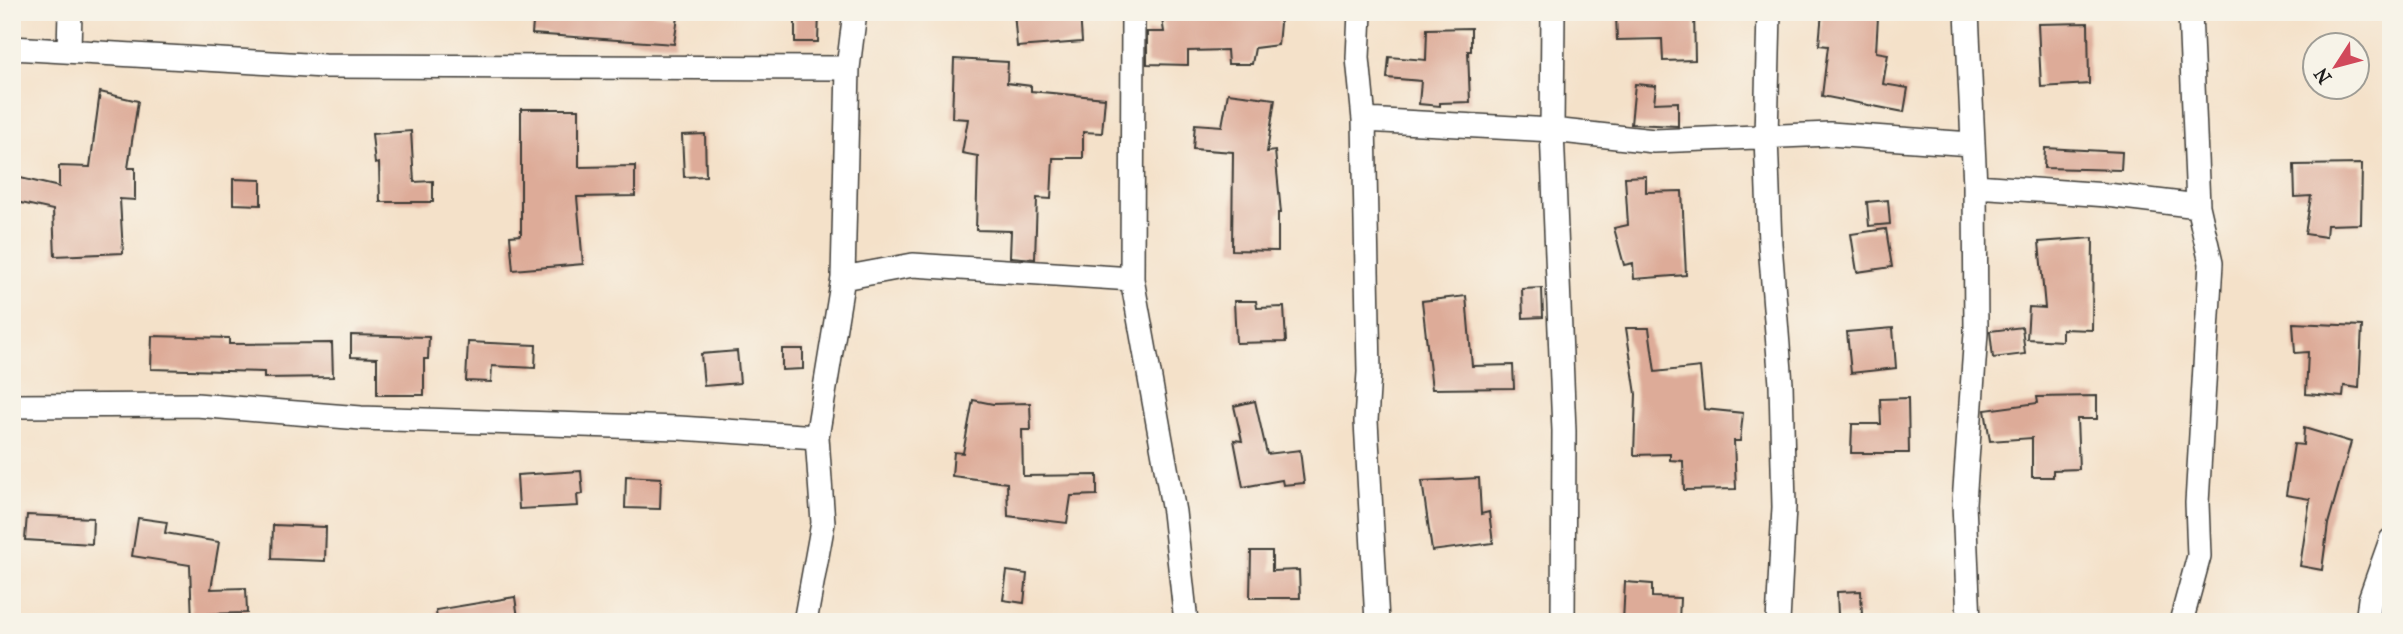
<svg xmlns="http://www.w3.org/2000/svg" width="2403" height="634" font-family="'IM FELL French Canon',serif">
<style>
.building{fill:#ddab98}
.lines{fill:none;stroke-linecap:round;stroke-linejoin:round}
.minor-casing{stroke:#3c3a36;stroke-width:26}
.minor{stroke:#fff;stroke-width:23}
</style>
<rect width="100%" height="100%" fill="#f7f3e8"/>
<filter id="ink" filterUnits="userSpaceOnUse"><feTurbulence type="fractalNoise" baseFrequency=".0143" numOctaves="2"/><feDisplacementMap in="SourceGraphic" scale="14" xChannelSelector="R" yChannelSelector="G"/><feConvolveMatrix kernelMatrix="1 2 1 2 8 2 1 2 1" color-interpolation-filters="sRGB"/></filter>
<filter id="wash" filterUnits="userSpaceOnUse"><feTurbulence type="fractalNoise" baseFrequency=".00686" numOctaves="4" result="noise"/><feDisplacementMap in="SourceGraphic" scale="28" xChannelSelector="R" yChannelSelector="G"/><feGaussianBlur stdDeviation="1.57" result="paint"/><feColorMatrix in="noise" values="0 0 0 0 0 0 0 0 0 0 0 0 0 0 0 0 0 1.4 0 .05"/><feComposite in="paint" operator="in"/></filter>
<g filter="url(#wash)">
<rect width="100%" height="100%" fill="#f4e1c9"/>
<g id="blocks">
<!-- building -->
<path class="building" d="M534 12H647L678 17 674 44 532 34Z
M795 12H819L818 42H795Z
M1014 12H1080L1082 42 1017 47Z
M1161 12H1281L1278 45 1255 48 1252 64H1228L1227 50 1188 51V65L1147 64V32H1164Z
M1694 12 1695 60 1663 61 1662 39 1617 40 1616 14Z
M1822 12 1878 17 1876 52 1888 54 1883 84 1908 88 1904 112 1822 96 1828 46 1819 45Z
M2088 23 2089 84 2041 87 2038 24Z
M1471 28V51H1468L1470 102 1440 103V106L1419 104 1421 81 1387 78 1389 57 1426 60 1427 29Z
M954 59 1008 62 1007 83 1031 86V91L1105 98 1102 133 1083 132V158H1053L1051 199 1037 198 1035 259 1010 257 1011 231 976 230 978 156 962 153 968 119 952 118Z
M1635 84 1656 86 1654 103 1678 102V126L1631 124Z
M100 92 138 101 128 168H135V200L120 199 123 253 55 256 53 210 12 201V176L59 187V166L90 167Z
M1228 93 1275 99 1267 152 1275 151 1281 213H1278V251L1232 250 1233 152 1193 149 1195 124 1222 126Z
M521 109H579V167L635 166V196L577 197 583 264 513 270 510 236 521 235Z
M411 131 414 182 433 181V202H380L379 163 375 164 372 134Z
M705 134 706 176 684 177 682 135Z
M2045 148 2122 152 2121 170 2044 168Z
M2362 164 2361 224 2327 225 2326 237 2305 234 2311 196 2295 197 2294 165Z
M1646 176V192L1682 191 1686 275 1634 279 1633 263 1624 265 1614 228 1628 225 1625 177Z
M233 179 261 180V205L233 204Z
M1888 200 1890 224 1869 226 1867 202Z
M1886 229 1892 267 1857 272 1851 234Z
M2093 238 2092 330 2062 329V341L2027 339 2029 307 2045 308 2039 242Z
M1542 288 1543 317 1523 318 1522 289Z
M1466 296 1472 366 1513 365 1514 388 1432 389 1422 301Z
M1234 301H1256L1257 308 1284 307 1286 342 1236 343Z
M2293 323 2362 326 2359 388 2344 386 2343 397 2306 394 2308 352 2295 353Z
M2022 327 2025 354 1993 358 1990 331Z
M1626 328H1649L1655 372 1700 367 1704 409 1743 413 1740 441H1734L1736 489 1684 490 1683 461 1670 460V454L1634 455 1636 394Z
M1893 328 1896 368 1851 373 1847 332Z
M351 335 429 337 428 359H424V395H377V358L351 357Z
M152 336 229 338V344L332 343 333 377 264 378V372L151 369Z
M468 342 536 345 535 368 492 366 491 382 466 381Z
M782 349H803V369L782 370Z
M737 351 740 383 704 386 701 354Z
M2097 396V419H2077L2079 469 2053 470V477H2032V438L1990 441 1985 410 2038 403 2037 397Z
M1908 398 1909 453H1851L1852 424H1881L1880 399Z
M973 400 993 404 1030 403 1031 430H1022L1023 476 1097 475V495L1071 496 1067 523 1008 516 1007 483 952 476 954 452 963 453Z
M1255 401 1267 454 1300 450 1304 483 1283 485 1282 480 1243 487 1234 440 1242 441 1234 406Z
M2304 428 2351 442 2328 524 2322 570 2300 566 2310 499 2286 495 2294 444 2303 445Z
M581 471 583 494 577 495 578 506 519 509 517 475Z
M626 476 661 478 660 509 625 508Z
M1479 478 1481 514 1489 512 1493 543 1432 551 1422 481Z
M27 515 93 518 92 544 25 540Z
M138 518 167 522 165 533 219 542 211 589 246 588 247 613 207 614 206 622H192L190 565 132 556Z
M273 525 326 527 325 561 272 559Z
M1251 551H1272V571L1299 570 1300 598H1250Z
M1007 571 1027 574 1024 603 1003 600Z
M1625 582 1652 584V597L1680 598 1679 622H1623Z
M1861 591 1862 615H1838L1837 592Z
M515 597 518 618 492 622H437L436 610Z"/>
</g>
</g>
<g filter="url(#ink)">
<use href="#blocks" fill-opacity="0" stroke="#3c3a36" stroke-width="2"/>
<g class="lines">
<!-- minor casing -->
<g class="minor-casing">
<path id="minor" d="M1133 12 1132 279 1174 512 1186 622
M1360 12 1358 58 1364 120 1369 372 1366 421 1377 622
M1553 12 1552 130 1564 431 1563 622
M1769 12 1766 137 1770 244 1781 384 1784 507 1778 622
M1967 12 1975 186 1976 333 1964 503 1969 622
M12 48 324 66 848 68
M69 49 70 12
M1364 120 1552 130 1654 141 1830 134 1971 144
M1975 186 2107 195 2198 206
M843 278 913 265 1132 279
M12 406 196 405 361 418 679 428 817 437
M805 622 823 523 817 437 843 278 848 68 855 12
M2181 622 2199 556 2197 503 2211 263 2198 206 2190 12
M2367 622 2370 599 2391 540"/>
</g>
<!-- minor -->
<use href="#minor" class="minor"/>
</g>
</g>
<!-- margin -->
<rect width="2403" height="634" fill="none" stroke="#f7f3e8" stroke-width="42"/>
<!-- north arrow -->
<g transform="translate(2336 66) rotate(234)"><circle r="33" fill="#f7f3e8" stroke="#9f9d96" stroke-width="2"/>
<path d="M0-5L12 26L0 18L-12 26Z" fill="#d1495b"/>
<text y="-10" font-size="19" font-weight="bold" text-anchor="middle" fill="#1c1c1c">N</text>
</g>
</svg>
